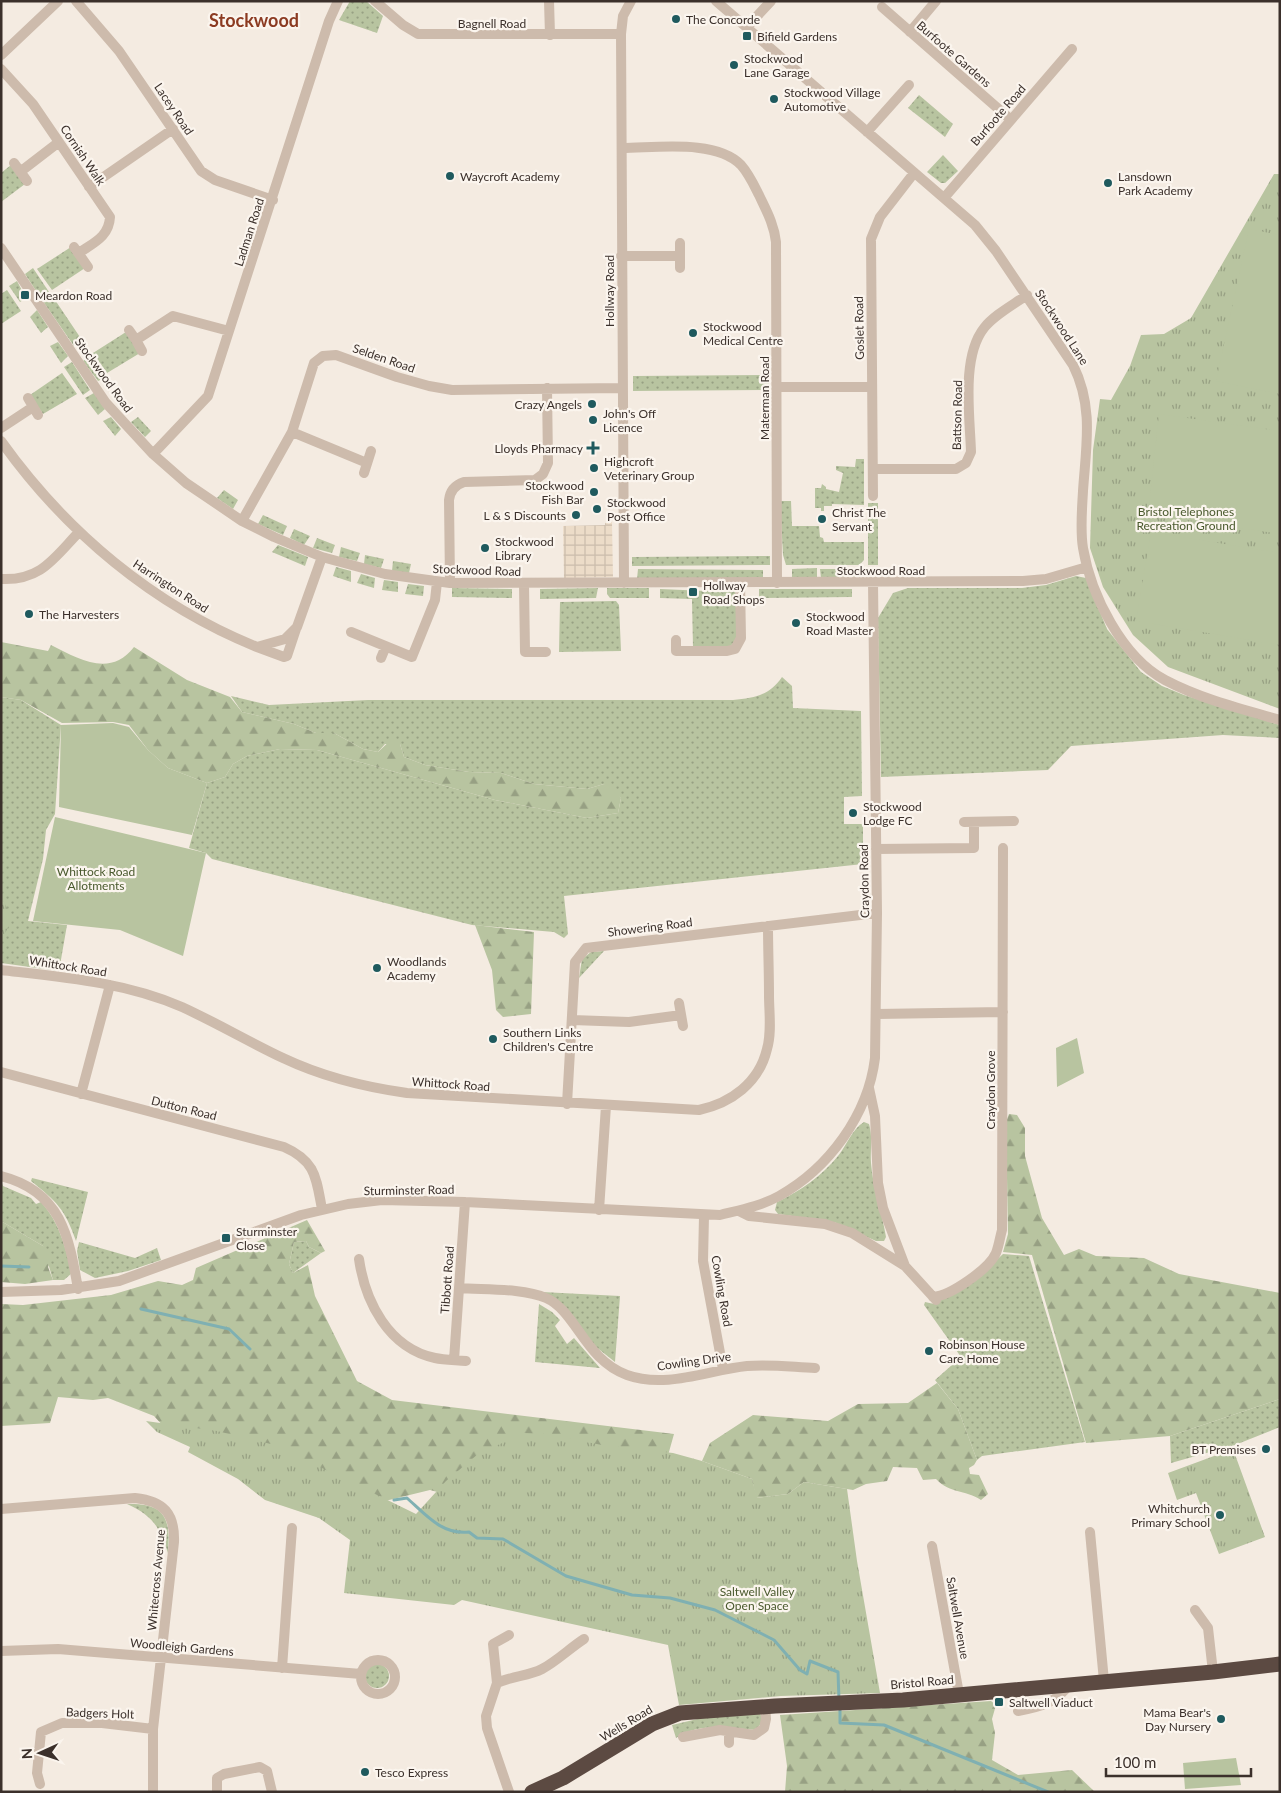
<svg xmlns="http://www.w3.org/2000/svg" width="1281" height="1793" font-family="Lato,sans-serif">
<style>
.grass{fill:url(#grass-dots)}
.forest{fill:url(#forest-firs)}
.park{fill:url(#park-tufts)}
.garden{fill:#b8c4a0}
.plaza{fill:url(#plaza-grid)}
.lines{fill:none;stroke-linecap:round;stroke-linejoin:round}
.stream{stroke:#7fb0b2;stroke-width:3}
.minor{stroke:#cdbbac;stroke-width:10}
.highway{stroke:#5c4a42;stroke-width:15}
.poi-dot{fill:#1f5a5e;stroke:#fbf5ee;stroke-width:2}
.labels{text-anchor:middle;dominant-baseline:central;stroke-width:4.5;stroke-linejoin:round;paint-order:stroke}
.poi-label{font-size:12px;fill:#3b302b;stroke:#fbf5ee;text-anchor:start}
.street-label{font-size:12px;fill:#3b302b;stroke:#fbf5ee}
.park-label{font-size:12px;fill:#4a5a2e;stroke:#fbf5ee}
.district-label{font-size:18px;font-weight:bold;fill:#8c3b22;stroke:#fbf5ee}
</style>
<defs>
<pattern id="grass-dots" width="8" height="8" patternUnits="userSpaceOnUse" patternTransform="scale(1.25)"><rect width="8" height="8" fill="#b8c4a0"/><path d="M2 2h.1M6 6h.1" fill="none" stroke="#97a083" stroke-width="1.8" stroke-linecap="round"/></pattern>
<pattern id="forest-firs" width="22" height="20" patternUnits="userSpaceOnUse" patternTransform="scale(1.25)"><rect width="22" height="20" fill="#b8c4a0"/><path d="M5 1l3.5 6h-7zM16 11l3.5 6h-7z" fill="#97a083"/></pattern>
<pattern id="park-tufts" width="24" height="20" patternUnits="userSpaceOnUse" patternTransform="scale(1.25)"><rect width="24" height="20" fill="#b8c4a0"/><path d="M3 7l-1-3M5 7V3M7 7l1-3M15 17l-1-3M17 17v-4M19 17l1-3" fill="none" stroke="#97a083"/></pattern>
<pattern id="plaza-grid" width="8" height="8" patternUnits="userSpaceOnUse" patternTransform="scale(1.25)"><rect width="8" height="8" fill="#ecdcc8"/><path d="M0 4h8M4 0v8" fill="none" stroke="#cbbdac"/></pattern>
</defs>
<rect width="100%" height="100%" fill="#f4ebe1"/>
<!-- grass -->
<path class="grass" d="M350 1H366L383 16 377 33 339 20Z
M919 95 953 124 945 137 908 108Z
M943 155 958 171 945 183H941L927 172Z
M11 165 25 184 1 202V173Z
M71 247 85 268 52 290 37 269Z
M33 268 49 292 40 297 25 274Z
M17 281 26 298 20 302 9 286Z
M7 290 21 311 1 324V294Z
M51 294 90 352 87 354 79 343 74 346 42 300Z
M37 310 48 327 41 333 30 317Z
M126 332 140 353 107 373 93 353Z
M58 342 68 356 61 363 50 346Z
M92 354 107 377 98 381 83 361Z
M72 362 90 390 83 395 64 367Z
M62 373 77 394 43 414 30 395Z
M769 375V390L633 391V376Z
M94 393 105 409 98 415 85 398Z
M111 417 121 429 115 436 103 421Z
M138 417 151 431 145 437 131 422Z
M856 459H864V505L832 504V506H824V511H821V508H815V488H821L822 484 826 487V489L839 492 843 473 836 470V466L855 467Z
M224 490 238 500 233 509 217 498Z
M780 501H791L792 526H819L820 537 823 538 824 542H864V560L859 565H786L783 555Z
M868 503H878V565H868Z
M263 515 287 526 283 535 258 524Z
M294 529 310 536 304 545 290 538Z
M317 538 335 545 332 553 313 548Z
M278 545 308 557 305 566 272 552Z
M341 547 360 553 357 561 339 557Z
M365 555 384 559 381 568 364 564Z
M770 556V565L632 566V557Z
M393 561 411 564 409 573 392 571Z
M336 567 351 571V582L333 576Z
M817 568V579L792 578V569Z
M638 569 763 570V578L637 579Z
M820 569H865V578H821Z
M361 574 375 578 374 588 357 583Z
M1076 576 1086 578 1107 629 1141 672 1162 686 1184 695 1280 725V738L1223 735 1071 746 1048 770 881 777 878 618 893 593 908 588H1022L1046 585Z
M384 580 398 582V592L382 590Z
M408 584 424 586 423 596 405 594Z
M452 588 512 589V598L452 597Z
M598 588 596 598 540 599V589Z
M607 588H649V598H610L607 594Z
M723 588 734 590 737 595V638L730 647 693 648 692 599 660 598V589L706 591Z
M759 589H852V597L759 598Z
M616 601 619 605 621 651 559 652 560 602Z
M782 677 792 686 793 708 861 711 862 796 844 797V824H863V864L564 896 568 934 564 938 554 932 472 925 212 859 206 853 189 848 207 783 225 777 233 764 247 756 280 749 317 750 495 800 587 818 618 813 621 798 604 784 587 789 534 784 501 773 469 772 425 765 404 757 400 744H385L378 752 363 749 334 733H316L294 724 242 712 231 696 269 705 368 700H733C754 698 769 696 782 677Z
M1 697 21 700 61 725 55 814 46 830 43 859 28 921 67 925 59 971 1 963Z
M604 951 579 978 582 959 591 952Z
M864 1122 869 1124C873 1137 870 1150 871 1163 873 1189 882 1212 886 1237L884 1241H876L834 1222 778 1214 775 1210 777 1202C800 1191 822 1176 838 1156 847 1145 852 1129 864 1122Z
M32 1178 88 1192 76 1241C65 1209 57 1202 31 1181Z
M1 1181 3 1186 31 1198 36 1204 41 1202C60 1223 65 1247 72 1273L64 1280H53L43 1246 1 1221Z
M306 1241 309 1247 321 1253 293 1273 289 1264 294 1242Z
M79 1242 135 1258 157 1248 161 1260 128 1271 95 1278 80 1270 77 1251Z
M1003 1254 1029 1256 1085 1442 982 1456 977 1460 958 1409 935 1380 961 1357 924 1305 925 1302 934 1304 987 1269Z
M542 1292 620 1296 615 1362 596 1347Z
M539 1304 552 1312 560 1320 555 1326 567 1344 574 1338 600 1368 535 1362Z
M1280 1399V1427L1235 1445 1171 1463 1170 1436Z
M127 1504C165 1503 171 1518 168 1553 159 1526 153 1516 127 1504Z
M365 1676a12 12 0 1 1 24 0a12 12 0 1 1-24 0Z
M760 1713 763 1721 756 1730C730 1728 698 1722 676 1738L672 1725 706 1717Z"/>
<!-- forest -->
<path class="forest" d="M1 642 48 651 51 645C79 659 110 678 134 647L187 680 230 697 242 712 294 724 316 733H334L363 749 378 752 393 738 400 744 404 757 425 765 469 772 501 773 534 784 587 789 604 784 612 785 621 798 618 813 587 818 495 800 317 750 280 749 247 756 233 764 225 777 207 783 168 768 148 750 129 725 113 722 62 723 21 700 1 697Z
M475 925 534 932 531 1014 503 1017 496 1010 492 970Z
M1009 1114 1017 1115 1025 1128V1156L1042 1218 1064 1255 1079 1249 1096 1256 1144 1258 1179 1274 1280 1293V1399L1170 1436 1086 1443 1032 1255 1003 1252 1008 1234 1006 1122Z
M307 1220 325 1251 321 1253 309 1247 306 1241 294 1242 289 1264 293 1273 308 1265 315 1296 357 1381 392 1400 674 1434 667 1459 485 1505 430 1490 385 1501 273 1455 165 1428 154 1416 108 1398 93 1400 58 1397 50 1423 1 1426V1304L23 1305 111 1295 158 1281 182 1285 193 1280 196 1268Z
M1 1221 43 1246 52 1257 48 1267 53 1280 25 1284 1 1282Z
M937 1383 958 1409 977 1460 974 1465 969 1468 970 1474 979 1475 988 1494 981 1500C964 1489 950 1494 936 1479L923 1480 917 1468 893 1467 887 1481 866 1484 853 1490 804 1482 788 1494 756 1498 752 1479 702 1461 710 1443 753 1415 828 1421 858 1404 908 1403Z
M991 1701 996 1705 992 1719 995 1733 992 1760 1018 1775 1072 1770 1095 1792H785L787 1766 780 1715Z"/>
<!-- park -->
<path class="park" d="M1274 174H1280V709L1168 667 1133 635 1103 587 1090 548 1093 450 1100 399 1111 400 1130 366 1141 335 1164 334 1191 318Z
M1 898C11 911 13 926 1 938Z
M146 1421 217 1431 275 1445 416 1514 446 1481 478 1454 524 1433 545 1434 602 1445 673 1453 702 1461 752 1479 757 1498 788 1494 804 1482 847 1489 857 1561 880 1693 781 1696 679 1705 668 1645 462 1600 454 1605 344 1593 350 1540 319 1518 265 1500 238 1479 188 1452 190 1447 157 1432Z
M1233 1449 1265 1537 1219 1554 1196 1493 1177 1500 1168 1473Z"/>
<!-- garden -->
<path class="garden" d="M1249 229 1280 235V394L1216 381Z
M1159 414 1280 431V534L1148 514Z
M1151 532 1280 553V645L1136 621Z
M113 723 129 727 148 750 168 768 207 783 192 835 59 807 61 725Z
M55 817 206 853 183 956 120 930 33 921Z
M1077 1038 1084 1073 1057 1087 1056 1048Z
M1236 1758 1241 1785 1185 1789 1183 1763Z"/>
<!-- plaza -->
<path class="plaza" d="M612 522 613 577 564 578 563 526 605 525V523Z"/>
<g class="lines">
<!-- stream -->
<path class="stream" d="M1 1266 29 1267
M141 1309 229 1329 250 1349
M394 1500 407 1498C426 1515 442 1535 469 1532L477 1538 503 1539 566 1576 632 1595 670 1598 715 1610 774 1640 800 1670 807 1674 810 1661 838 1672 839 1700
M840 1708V1723L884 1725 1048 1792"/>
<!-- minor -->
<path class="minor" d="M76 1 119 51 201 171 215 180 273 200
M375 1 403 25 418 34H621
M549 1 550 35
M716 1 975 225 996 251 1073 365C1094 407 1086 446 1083 491 1082 510 1080 530 1083 548 1091 595 1122 657 1165 680 1201 699 1241 709 1280 720
M882 7 1010 119
M747 27 771 1
M910 32 936 1
M1 55 58 1
M1 69 33 104 110 217C109 237 93 243 79 253
M867 132 909 85
M622 148C656 148 716 139 741 165 749 174 754 185 759 195 766 210 774 224 776 242L777 583
M14 163 27 181
M20 172 59 142
M89 187 173 129
M944 198 1072 49
M680 243V268
M74 247 88 267
M1 248 106 403 153 454 186 483 242 521 274 537 322 557 385 574 450 583 1023 581 1046 579 1087 567
M621 256H680
M129 330 136 340 173 316 229 331
M136 340 142 351
M777 387H872
M28 398 38 415
M1 428 33 407
M292 432 367 463
M1 441C66 532 153 605 257 647L285 639 297 627 322 557
M153 454 208 396 329 21 338 1
M873 469H956L966 463 971 452C970 417 961 357 984 328 994 315 1013 305 1027 295
M364 473 371 451
M873 496 871 239 880 217 914 173
M242 521 292 432 314 363 323 356 336 355 397 377 429 386 452 390 622 388
M1 579C41 581 54 558 79 532
M450 583 449 500C450 491 455 485 464 482L535 480 543 474 548 463 547 388
M624 583 621 34 623 16 631 1
M524 584 525 652H546
M351 632 412 657 435 600 437 582
M676 640V651H727L735 649 741 638 740 583
M257 647 284 657 287 656 296 629
M381 658 386 646
M964 822 1014 821
M876 849 974 848V822
M1 970C62 977 125 982 182 1007 217 1023 249 1042 283 1058 323 1077 364 1087 407 1093L699 1110C731 1103 759 1083 767 1049 772 1032 769 1013 769 995 769 972 768 949 768 926
M679 1003 683 1026
M877 1014 1003 1012
M572 1020 629 1022 681 1015
M1 1072 284 1147C316 1161 316 1178 322 1209
M869 1088 875 1116 878 1183 883 1208 905 1266 936 1300
M81 1094 110 985
M567 1104 575 962 586 948 877 913
M1 1176C61 1191 69 1236 78 1289
M599 1210 606 1106
M739 1211 749 1216 825 1224 852 1233 905 1266
M704 1216 703 1261 723 1369
M359 1259C365 1301 388 1348 435 1358 444 1360 456 1360 466 1361
M459 1288C484 1290 523 1288 546 1298 576 1311 585 1360 627 1375 666 1389 708 1370 747 1366 770 1364 792 1367 815 1368
M1 1292 61 1290 119 1281 301 1215 348 1204 382 1200 465 1202 720 1215C740 1210 761 1206 779 1196 829 1168 868 1115 875 1058L877 913 873 583
M933 1297C950 1296 989 1269 996 1253 999 1245 1000 1237 1002 1230L1003 848
M454 1360 465 1202
M1 1509 135 1498C164 1501 175 1514 174 1542L153 1729V1792
M1090 1532 1104 1681
M932 1546 959 1694
M1195 1610 1208 1628 1213 1672
M1 1651 58 1649 361 1674
M361 1677a17 17 0 1 1 34 0a17 17 0 1 1-34 0Z
M282 1668 292 1528
M497 1683 493 1644 509 1635
M1018 1711C1040 1707 1057 1703 1070 1683
M683 1737 720 1730 754 1735 764 1728 766 1719 765 1706
M729 1743V1732
M40 1784 37 1773 41 1732 62 1723H102L153 1729
M217 1792V1778L224 1774 260 1767 267 1771 272 1792
M509 1792 487 1728 486 1716 497 1683C512 1676 529 1676 542 1669 557 1661 570 1648 584 1639"/>
<!-- highway -->
<path class="highway" d="M532 1792 563 1778 652 1724 680 1713 775 1706 903 1700 1213 1672 1280 1664"/>
</g>
<!-- markers -->
<g class="poi-dot">
<circle cx="676" cy="19" r="5"/>
<rect x="742" y="31" width="10" height="10" rx="2.5"/>
<circle cx="734" cy="65" r="5"/>
<circle cx="774" cy="99" r="5"/>
<circle cx="450" cy="176" r="5"/>
<circle cx="1108" cy="183" r="5"/>
<rect x="20" y="290" width="10" height="10" rx="2.5"/>
<circle cx="693" cy="333" r="5"/>
<circle cx="592" cy="404" r="5"/>
<circle cx="593" cy="420" r="5"/>
<path d="M590.5 440.5h5v5h5v5h-5v5h-5v-5h-5v-5h5z"/>
<circle cx="594" cy="468" r="5"/>
<circle cx="594" cy="492" r="5"/>
<circle cx="597" cy="509" r="5"/>
<circle cx="576" cy="515" r="5"/>
<circle cx="822" cy="519" r="5"/>
<circle cx="485" cy="548" r="5"/>
<rect x="688" y="587" width="10" height="10" rx="2.5"/>
<circle cx="29" cy="614" r="5"/>
<circle cx="796" cy="623" r="5"/>
<circle cx="853" cy="813" r="5"/>
<circle cx="377" cy="968" r="5"/>
<circle cx="493" cy="1039" r="5"/>
<rect x="221" y="1233" width="10" height="10" rx="2.5"/>
<circle cx="929" cy="1351" r="5"/>
<circle cx="1266" cy="1449" r="5"/>
<circle cx="1220" cy="1515" r="5"/>
<rect x="994" y="1697" width="10" height="10" rx="2.5"/>
<circle cx="1221" cy="1719" r="5"/>
<circle cx="365" cy="1772" r="5"/>
</g>
<g class="labels">
<!-- poi labels -->
<g class="poi-label">
<text x="686" y="19">The Concorde</text>
<text x="757" y="36">Bifield Gardens</text>
<text x="744" y="58">Stockwood<tspan x="744" dy="14">Lane Garage</tspan></text>
<text x="784" y="92">Stockwood Village<tspan x="784" dy="14">Automotive</tspan></text>
<text x="460" y="176">Waycroft Academy</text>
<text x="1118" y="176">Lansdown<tspan x="1118" dy="14">Park Academy</tspan></text>
<text x="35" y="295">Meardon Road</text>
<text x="703" y="326">Stockwood<tspan x="703" dy="14">Medical Centre</tspan></text>
<text x="582" y="404" text-anchor="end">Crazy Angels</text>
<text x="603" y="413">John's Off<tspan x="603" dy="14">Licence</tspan></text>
<text x="583" y="448" text-anchor="end">Lloyds Pharmacy</text>
<text x="604" y="461">Highcroft<tspan x="604" dy="14">Veterinary Group</tspan></text>
<text x="584" y="485" text-anchor="end">Stockwood<tspan x="584" dy="14">Fish Bar</tspan></text>
<text x="607" y="502">Stockwood<tspan x="607" dy="14">Post Office</tspan></text>
<text x="832" y="512">Christ The<tspan x="832" dy="14">Servant</tspan></text>
<text x="566" y="515" text-anchor="end">L &amp; S Discounts</text>
<text x="495" y="541">Stockwood<tspan x="495" dy="14">Library</tspan></text>
<text x="703" y="585">Hollway<tspan x="703" dy="14">Road Shops</tspan></text>
<text x="39" y="614">The Harvesters</text>
<text x="806" y="616">Stockwood<tspan x="806" dy="14">Road Master</tspan></text>
<text x="863" y="806">Stockwood<tspan x="863" dy="14">Lodge FC</tspan></text>
<text x="387" y="961">Woodlands<tspan x="387" dy="14">Academy</tspan></text>
<text x="503" y="1032">Southern Links<tspan x="503" dy="14">Children's Centre</tspan></text>
<text x="236" y="1231">Sturminster<tspan x="236" dy="14">Close</tspan></text>
<text x="939" y="1344">Robinson House<tspan x="939" dy="14">Care Home</tspan></text>
<text x="1256" y="1449" text-anchor="end">BT Premises</text>
<text x="1210" y="1508" text-anchor="end">Whitchurch<tspan x="1210" dy="14">Primary School</tspan></text>
<text x="1009" y="1702">Saltwell Viaduct</text>
<text x="1211" y="1712" text-anchor="end">Mama Bear's<tspan x="1211" dy="14">Day Nursery</tspan></text>
<text x="375" y="1772">Tesco Express</text>
</g>
<!-- street labels -->
<g class="street-label">
<text x="492" y="23">Bagnell Road</text>
<text transform="translate(954 54) rotate(41)">Burfoote Gardens</text>
<text transform="translate(174 109) rotate(56)">Lacey Road</text>
<text transform="translate(998 115) rotate(-49)">Burfoote Road</text>
<text transform="translate(83 155) rotate(56)">Cornish Walk</text>
<text transform="translate(249 232) rotate(-72)">Ladman Road</text>
<text transform="translate(609 291) rotate(-90)">Hollway Road</text>
<text transform="translate(1062 327) rotate(57)">Stockwood Lane</text>
<text transform="translate(859 328) rotate(-91)">Goslet Road</text>
<text transform="translate(384 358) rotate(19)">Selden Road</text>
<text transform="translate(104 375) rotate(54)">Stockwood Road</text>
<text transform="translate(764 398) rotate(-90)">Materman Road</text>
<text transform="translate(957 415) rotate(-89)">Battson Road</text>
<text transform="translate(477 570) rotate(2)">Stockwood Road</text>
<text x="881" y="570">Stockwood Road</text>
<text transform="translate(171 586) rotate(33)">Harrington Road</text>
<text transform="translate(864 881) rotate(-91)">Craydon Road</text>
<text transform="translate(650 927) rotate(-7)">Showering Road</text>
<text transform="translate(68 966) rotate(9)">Whittock Road</text>
<text transform="translate(451 1084) rotate(4)">Whittock Road</text>
<text transform="translate(990 1090) rotate(-90)">Craydon Grove</text>
<text transform="translate(184 1108) rotate(14)">Dutton Road</text>
<text transform="translate(409 1190) rotate(-1)">Sturminster Road</text>
<text transform="translate(447 1280) rotate(-86)">Tibbott Road</text>
<text transform="translate(722 1291) rotate(80)">Cowling Road</text>
<text transform="translate(694 1361) rotate(-8)">Cowling Drive</text>
<text transform="translate(156 1580) rotate(-85)">Whitecross Avenue</text>
<text transform="translate(958 1618) rotate(80)">Saltwell Avenue</text>
<text transform="translate(182 1647) rotate(5)">Woodleigh Gardens</text>
<text transform="translate(922 1682) rotate(-5)">Bristol Road</text>
<text transform="translate(100 1713) rotate(2)">Badgers Holt</text>
<text transform="translate(626 1723) rotate(-31)">Wells Road</text>
</g>
<!-- park labels -->
<g class="park-label">
<text x="1186" y="511">Bristol Telephones<tspan x="1186" dy="14">Recreation Ground</tspan></text>
<text x="96" y="871">Whittock Road<tspan x="96" dy="14">Allotments</tspan></text>
<text x="757" y="1591">Saltwell Valley<tspan x="757" dy="14">Open Space</tspan></text>
</g>
<!-- district labels -->
<g class="district-label">
<text x="254" y="20">Stockwood</text>
</g>
</g>
<!-- border -->
<rect width="1281" height="1793" fill="none" stroke="#3b302b" stroke-width="5"/>
<!-- north arrow -->
<g transform="translate(40 1753) rotate(267)" stroke="#fbf5ee" stroke-width="4" paint-order="stroke">
<path d="M0-4L9 19L0 12L-9 19Z" fill="#3b302b"/>
<text y="-8" font-size="14" font-weight="bold" text-anchor="middle" fill="#3b302b">N</text>
</g>
<!-- scale -->
<path d="M1106 1768v8h145v-8" fill="none" stroke="#3b302b" stroke-width="2.5"/>
<text x="1114" y="1768" font-size="15" fill="#3b302b" stroke="#fbf5ee" stroke-width="4" paint-order="stroke">100 m</text>
</svg>
